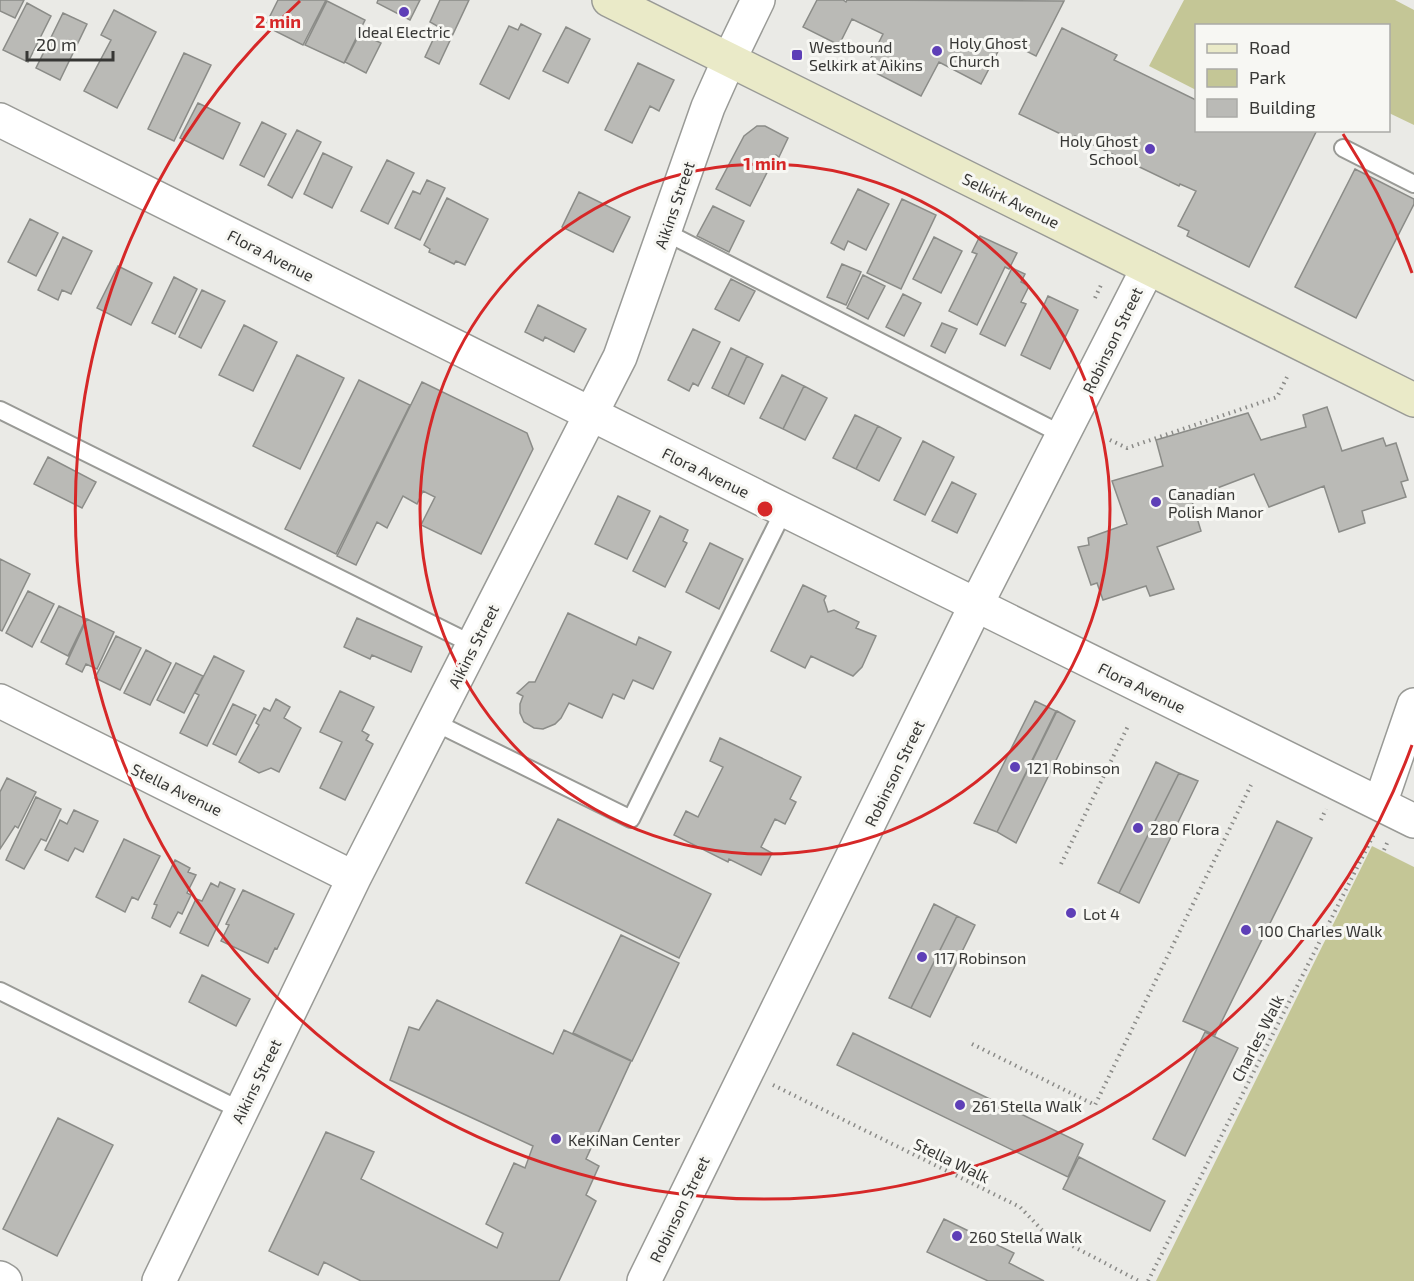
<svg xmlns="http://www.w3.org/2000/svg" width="1414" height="1281" font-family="'Exo 2',sans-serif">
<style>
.green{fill:#c4c696}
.building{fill:#babab6;stroke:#8b8c88;stroke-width:1.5}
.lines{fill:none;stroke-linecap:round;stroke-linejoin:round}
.service-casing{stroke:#999a96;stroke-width:20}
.minor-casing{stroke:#999a96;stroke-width:36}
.tertiary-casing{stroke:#999a96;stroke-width:36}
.secondary-casing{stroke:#999a96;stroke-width:36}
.path{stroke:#8b8b88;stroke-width:4;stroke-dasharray:1.5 4.5;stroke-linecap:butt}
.service{stroke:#fff;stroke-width:16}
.minor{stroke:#fff;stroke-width:33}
.tertiary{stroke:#fff;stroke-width:33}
.secondary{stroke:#eaeac8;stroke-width:33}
.ring{fill:none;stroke:#d62828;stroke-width:3}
.poi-dot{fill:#5e3fb7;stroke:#f7f7f3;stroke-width:2}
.labels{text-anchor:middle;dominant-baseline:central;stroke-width:6;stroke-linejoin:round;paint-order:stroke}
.poi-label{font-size:16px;fill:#373735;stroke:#f7f7f3;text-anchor:start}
.street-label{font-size:16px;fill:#373735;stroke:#f7f7f3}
.centre{fill:#d62828;stroke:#f7f7f3;stroke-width:3}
.ring-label{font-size:18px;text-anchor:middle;font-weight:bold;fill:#d62828;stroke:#f7f7f3;stroke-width:6;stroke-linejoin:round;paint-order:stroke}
</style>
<rect width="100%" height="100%" fill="#eaeae6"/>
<!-- green -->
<path class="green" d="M1184 0H1395L1414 10V125L1389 113 1388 26H1196V90L1149 66Z
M1372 846 1414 867V1281H1156Z"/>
<!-- building -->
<path class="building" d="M0 0H24L15 18 0 11Z
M278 0H326L303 45 265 26Z
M378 0H420L410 20 377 3Z
M440 0H469L439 64 425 57 439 27 430 22Z
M817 0H843L846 2 847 0 1064 1 1036 56 1004 40 981 84 939 62 921 96 866 68 883 34 852 19 839 45 803 27Z
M327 1 365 20 344 63 305 45Z
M27 3 51 16 28 62 3 50Z
M114 10 156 32 117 108 84 91 111 40 101 35Z
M63 13 87 24 60 80 36 68Z
M521 24 541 34 509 99 480 84 509 26 518 30Z
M566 27 590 39 568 83 543 71Z
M1062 28 1117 55 1114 60 1196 100V130H1317L1249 267 1187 236 1189 231 1178 226 1196 191 1180 184 1179 186 1075 136 1073 140 1019 114Z
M360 33 381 43 366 73 345 62Z
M184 53 211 65 174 141 148 129Z
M638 63 674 80 659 111 650 106 632 143 605 130Z
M198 103 240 123 223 159 180 138Z
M262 122 286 134 264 177 240 165Z
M757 126H765L788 138 779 157 776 155 750 206 716 189 744 136Z
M297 130 321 142 292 198 268 185Z
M323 153 352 167 332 208 304 194Z
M387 160 414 173 388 224 361 211Z
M1355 169 1414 199V204L1356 318 1295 287Z
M427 180 445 188 420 240 395 228 413 191 420 194Z
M858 189 889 204 866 250 848 241 844 250 831 243Z
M579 192 630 217 613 252 562 227Z
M447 198 488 219 465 265 456 261 454 264 446 260 429 252 430 249 424 245Z
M902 199 936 215 901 289 867 273Z
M713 206 744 221 729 252 697 236Z
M30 219 58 233 36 276 8 262Z
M980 236 1017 253 1009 269 1005 267 977 325 949 311 977 254 972 252Z
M63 237 92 251 71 294 62 290 58 300 38 290Z
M934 237 962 251 941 293 913 279Z
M842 264 861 272 846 305 827 297Z
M118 266 152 283 131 325 97 308Z
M1012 268 1025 274 1021 282 1029 286 1021 302 1026 304 1005 346 980 334Z
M863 275 885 286 868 319 847 308Z
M174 277 197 289 175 334 152 323Z
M731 279 755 291 739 321 715 309Z
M202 290 225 301 201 348 179 337Z
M903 294 921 303 904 336 886 327Z
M1048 296 1078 310 1050 369 1021 355Z
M538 305 586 329 574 352 545 337 543 341 525 332Z
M942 323 957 329 945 353 931 346Z
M244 325 277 342 253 391 219 375Z
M693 329 720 342 698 386 693 383 689 391 668 380Z
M731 348 747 356 728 396 712 388Z
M297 355 344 378 300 469 253 446Z
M747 356 763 364 744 404 728 396Z
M782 375 804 386 783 429 760 418Z
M359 380 410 405 336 554 285 529Z
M422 382 527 433 533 449 481 554 421 525 435 497 423 491 417 504 403 496 387 528 377 522 356 565 337 556Z
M804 386 827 398 805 440 783 429Z
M1327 407 1342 451 1383 438 1386 446 1396 443 1408 480 1401 482 1406 497 1362 511 1365 523 1339 532 1324 486 1269 507 1254 474 1191 498 1201 531 1157 547 1174 589 1150 596 1146 586 1103 600 1097 583 1091 585 1078 547 1089 545 1088 538 1127 524 1112 481 1163 466 1156 440 1248 413 1261 440 1306 427 1303 415Z
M855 415 878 426 856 469 833 458Z
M878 426 901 438 879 481 856 469Z
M923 441 954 457 925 515 894 500Z
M48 457 96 482 82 508 34 484Z
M952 482 976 494 957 533 932 521Z
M618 496 650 511 627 559 595 544Z
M660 516 688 530 683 541 687 543 665 587 633 571Z
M710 543 743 559 719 609 686 592Z
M0 559 30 574 2 631 0 630Z
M803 585 826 596 824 600 828 612 834 610 859 622 856 628 876 636 862 667 853 676 811 656 805 668 771 651Z
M28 591 54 604 32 647 6 633Z
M59 606 86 619 68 656 41 642Z
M568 613 636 645 639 637 671 652 653 689 633 680 624 699 613 694 602 718 569 703 561 718 555 724 543 729 534 728 524 722 520 713V704L523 696 517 693 529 682H535Z
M357 618 422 647 411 672 372 655 370 659 344 647Z
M87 619 114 632 97 669 86 664 82 672 66 664Z
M116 636 141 648 120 690 95 678Z
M146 650 171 663 150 705 124 693Z
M214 656 244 671 207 746 180 733 199 695 195 693Z
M176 663 203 676 184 713 157 700Z
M340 691 374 707 362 731 369 735 366 740 373 744 345 800 320 788 342 742 320 732Z
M276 699 290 707 284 718 301 728 279 772 271 768 259 773 239 762 259 725 256 723 264 708 270 711Z
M1035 701 1056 711 997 832 974 823Z
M233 704 256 715 236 755 213 744Z
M1057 711 1075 721 1016 843 997 832Z
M720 738 801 777 790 799 796 802 785 824 775 819 761 847 772 853 761 875 729 859 728 862 674 835 686 811 698 817 723 767 710 761Z
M1156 762 1179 773 1119 893 1098 883Z
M1179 773 1198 781 1139 903 1119 893Z
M7 778 36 792 18 828 15 826 0 849V792Z
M36 797 61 809 46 841 41 839 24 869 6 860Z
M74 810 98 821 83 852 75 848 68 861 45 850 60 820 67 824Z
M558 819 711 894 679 958 526 883Z
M1277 821 1312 838 1215 1035 1183 1021Z
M124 839 160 856 138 900 132 897 125 912 96 897Z
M175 860 190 868 188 872 196 875 187 893 191 895 182 914 178 912 170 927 152 918 157 905 154 904Z
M220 882 235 889 208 946 180 933 196 899 202 901 211 883 218 887Z
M243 890 294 914 277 949 275 948 268 963 221 941 229 925 226 924Z
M934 904 957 916 911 1008 889 998Z
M957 916 975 925 930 1017 911 1008Z
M621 935 679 963 632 1061 573 1033Z
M202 975 250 999 236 1026 189 1002Z
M437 1000 553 1054 564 1030 631 1061 586 1159 599 1166 586 1195 596 1201 559 1281H361L324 1262 318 1275 269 1251 326 1132 374 1152 361 1179 497 1248 503 1233 486 1224 514 1163 525 1168 533 1146 390 1080 409 1027 419 1030Z
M1205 1032 1238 1048 1185 1156 1153 1139Z
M853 1033 1083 1144 1068 1177 837 1065Z
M58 1118 113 1145 57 1256 3 1229Z
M1079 1157 1165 1201 1150 1231 1063 1189Z
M944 1219 1014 1253 1009 1263 1044 1281H988L927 1252Z"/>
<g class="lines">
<!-- service casing -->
<g class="service-casing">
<path id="service" d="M1343 148 1414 184
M665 232 1063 435
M0 410 474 645
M434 722 631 819 784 510
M0 991 242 1111"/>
</g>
<!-- minor casing -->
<g class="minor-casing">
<path id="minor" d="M0 120 784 510 1414 821
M0 701 354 878
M1380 804 1414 705
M159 1281 354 878 620 357 708 107 729 60 758 0
M644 1281 976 605 1148 268"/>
</g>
<!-- tertiary casing -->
<g class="tertiary-casing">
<path id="tertiary" d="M0 1278 5 1281"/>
</g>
<!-- secondary casing -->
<g class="secondary-casing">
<path id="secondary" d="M609 0 1414 400"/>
</g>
<!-- path -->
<path class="path" d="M1095 298 1101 285
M1110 440 1127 448 1277 397 1287 377
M1321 820 1326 809
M1384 850 1388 841
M1061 864 1129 724
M972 1044 1095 1105 1251 785
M773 1085 1020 1207 1042 1230 1139 1281
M1148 1281 1374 834"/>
<!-- service -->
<use href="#service" class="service"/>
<!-- minor -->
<use href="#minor" class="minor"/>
<!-- tertiary -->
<use href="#tertiary" class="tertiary"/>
<!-- secondary -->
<use href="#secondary" class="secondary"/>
</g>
<!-- distance rings -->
<g class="ring">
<circle cx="765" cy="509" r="345"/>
<path d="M1412 745A689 689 0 1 1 300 1M1343 134A689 689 0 0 1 1412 273"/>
</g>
<!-- markers -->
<g class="poi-dot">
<circle cx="404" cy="12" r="6"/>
<circle cx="937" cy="51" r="6"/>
<rect x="791" y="49" width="12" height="12" rx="3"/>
<circle cx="1150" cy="149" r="6"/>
<circle cx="1156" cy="502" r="6"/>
<circle cx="1015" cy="767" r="6"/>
<circle cx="1138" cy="828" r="6"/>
<circle cx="1071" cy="913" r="6"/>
<circle cx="1246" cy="930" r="6"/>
<circle cx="922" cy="957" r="6"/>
<circle cx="960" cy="1105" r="6"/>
<circle cx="556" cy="1139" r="6"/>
<circle cx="957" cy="1236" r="6"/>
</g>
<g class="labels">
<!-- poi labels -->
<g class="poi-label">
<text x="404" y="31" text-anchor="middle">Ideal Electric</text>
<text x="949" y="42">Holy Ghost<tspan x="949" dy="18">Church</tspan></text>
<text x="809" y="46">Westbound<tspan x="809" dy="18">Selkirk at Aikins</tspan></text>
<text x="1138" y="140" text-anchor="end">Holy Ghost<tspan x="1138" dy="18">School</tspan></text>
<text x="1168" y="493">Canadian<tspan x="1168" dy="18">Polish Manor</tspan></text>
<text x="1027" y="767">121 Robinson</text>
<text x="1150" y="828">280 Flora</text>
<text x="1083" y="913">Lot 4</text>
<text x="1258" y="930">100 Charles Walk</text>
<text x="934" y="957">117 Robinson</text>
<text x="972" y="1105">261 Stella Walk</text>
<text x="568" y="1139">KeKiNan Center</text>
<text x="969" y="1236">260 Stella Walk</text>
</g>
<!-- street labels -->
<g class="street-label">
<text transform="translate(1011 200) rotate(26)">Selkirk Avenue</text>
<text transform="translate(674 205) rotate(-71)">Aikins Street</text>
<text transform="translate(271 255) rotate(27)">Flora Avenue</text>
<text transform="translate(1112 340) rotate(-64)">Robinson Street</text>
<text transform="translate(706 472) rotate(26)">Flora Avenue</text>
<text transform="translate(473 646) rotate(-63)">Aikins Street</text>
<text transform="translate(1142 687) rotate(26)">Flora Avenue</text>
<text transform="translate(894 773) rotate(-64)">Robinson Street</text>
<text transform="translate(177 789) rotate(26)">Stella Avenue</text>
<text transform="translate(1257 1038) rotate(-63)">Charles Walk</text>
<text transform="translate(256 1081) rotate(-64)">Aikins Street</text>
<text transform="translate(952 1160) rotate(26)">Stella Walk</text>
<text transform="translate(679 1209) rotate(-64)">Robinson Street</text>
</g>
</g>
<circle cx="765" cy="509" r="9" class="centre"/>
<g class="ring-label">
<text x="278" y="28">2 min</text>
<text x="765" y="170">1 min</text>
</g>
<!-- legend -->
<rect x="1195" y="24" width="195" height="108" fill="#f7f7f3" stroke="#aaaaa7" stroke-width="1.5"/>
<rect x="1207" y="44" width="30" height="9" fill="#eaeac8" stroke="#aaaaa7" stroke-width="1.5"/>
<text x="1249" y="54" font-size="18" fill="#373735">Road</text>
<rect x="1207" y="69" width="30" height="18" fill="#c4c696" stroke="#aaaaa7" stroke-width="1.5"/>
<text x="1249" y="84" font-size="18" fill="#373735">Park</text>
<rect x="1207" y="99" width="30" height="18" fill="#babab6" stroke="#aaaaa7" stroke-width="1.5"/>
<text x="1249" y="114" font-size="18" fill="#373735">Building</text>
<!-- scale -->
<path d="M27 51v9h86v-9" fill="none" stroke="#373735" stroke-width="3"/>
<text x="36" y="51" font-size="18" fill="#373735" stroke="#f7f7f3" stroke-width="4.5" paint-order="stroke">20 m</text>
</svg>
